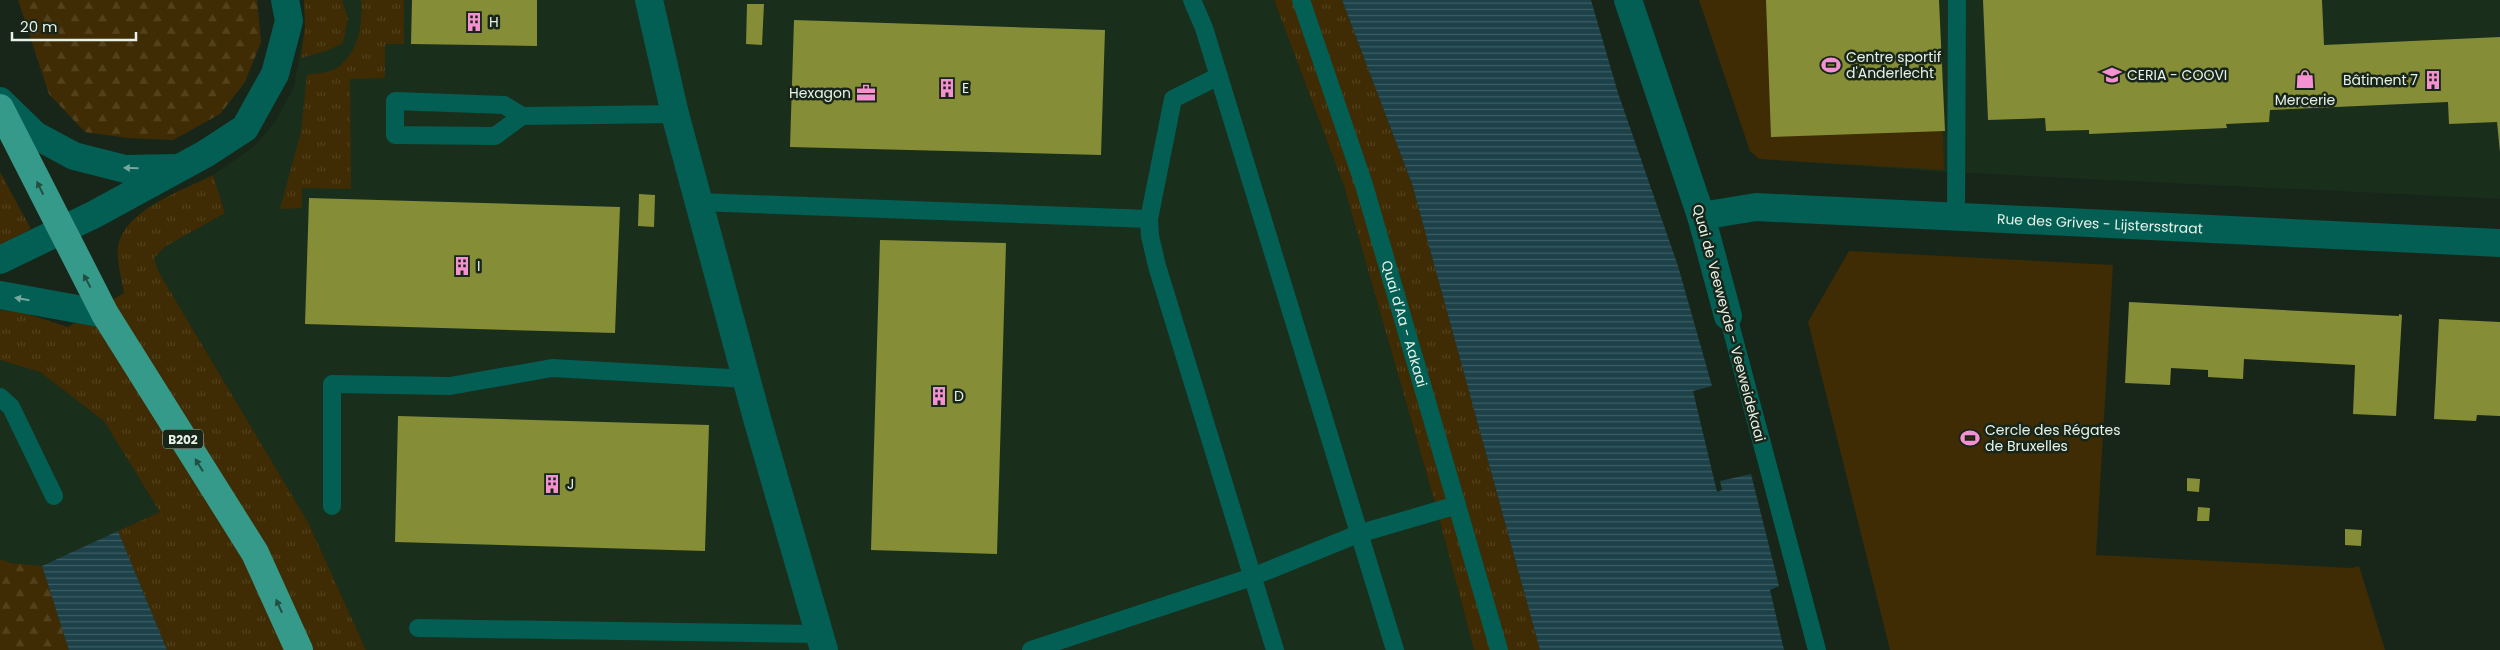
<svg xmlns="http://www.w3.org/2000/svg" width="2500" height="650" font-family="Poppins,sans-serif">
<style>
.built{fill:#1a2e1c}
.grass{fill:url(#grass-tufts)}
.forest{fill:url(#forest-firs)}
.pitch{fill:#3f2c04}
.water{fill:url(#water-rules)}
.building{fill:#858d36}
.lines{fill:none;stroke-linecap:round;stroke-linejoin:round}
.service{stroke:#035e53;stroke-width:18}
.minor{stroke:#035e53;stroke-width:28}
.trunk{stroke:#359a8a;stroke-width:28}
.oneway{fill:#75a89e}
.oneway2{fill:#224f41}
.labels{text-anchor:middle;dominant-baseline:central;stroke-width:5;stroke-linejoin:round;paint-order:stroke}
.shield{fill:#182619;stroke:#a9b4aa;stroke-width:1}
.shield-label{font-size:12px;font-weight:bold;fill:#e7f1e8}
.poi-label{font-size:14px;fill:#e7f1e8;stroke:#182619;text-anchor:start}
.street-label{font-size:14px;fill:#e7f1e8;stroke:#182619}
</style>
<defs>
<pattern id="grass-tufts" width="24" height="20" patternUnits="userSpaceOnUse" patternTransform="scale(1.25)"><rect width="24" height="20" fill="#3f2c04"/><path d="M3 7l-1-3M5 7V3M7 7l1-3M15 17l-1-3M17 17v-4M19 17l1-3" fill="none" stroke="#52411c"/></pattern>
<pattern id="forest-firs" width="22" height="20" patternUnits="userSpaceOnUse" patternTransform="scale(1.25)"><rect width="22" height="20" fill="#3f2c04"/><path d="M5 1l3.5 6h-7zM16 11l3.5 6h-7z" fill="#52411c"/></pattern>
<pattern id="water-rules" width="6" height="5" patternUnits="userSpaceOnUse" patternTransform="scale(1.25)"><rect width="6" height="5" fill="#1c4149"/><path d="M0 2.5h6" fill="none" stroke="#3d5d63"/></pattern>
</defs>
<rect width="100%" height="100%" fill="#182619"/>
<!-- built -->
<path class="built" d="M304 0H1274L1344 186 1437 510 1474 650H366L308 522 158 271 154 258 166 246 225 213 213 175 255 146 275 122 294 87 305 27Z
M1699 0H2500V199L1944 172 1759 159 1750 151Z
M0 360 40 372 104 421 161 513 42 566 11 563 0 559Z"/>
<!-- grass -->
<path class="grass" d="M304 0H342L348 18 343 43 329 50 301 58 305 27Z
M361 0H404V44H385V78L350 79 351 189 302 188V208L280 209 301 132 307 75C315 73 330 73 337 68 359 52 363 24 361 0Z
M1274 0H1342L1412 184 1540 650H1474L1437 510 1344 186Z
M0 172 31 229 0 245Z
M213 175 225 213 166 246 154 258 158 271 308 522 366 650H167L118 531 160 512 104 421 40 372 0 360V310L21 312 68 327 124 293C122 281 116 257 118 247 125 209 182 191 213 175Z"/>
<!-- forest -->
<path class="forest" d="M18 0H257L261 42 245 82 220 114 173 140 128 138 85 132 49 94Z
M0 559 11 563 42 566 69 650H0Z"/>
<!-- pitch -->
<path class="pitch" d="M1699 0H1939L1944 170 1759 159 1750 151Z
M1849 251 2113 265 2096 555 2352 568 2359 566 2385 650H1890L1808 322Z"/>
<!-- water -->
<path class="water" d="M1342 0H1591L1618 93 1678 266 1712 386 1693 391 1717 492 1722 490 1720 481 1751 474 1779 586 1770 590 1784 650H1540L1412 184Z
M118 531 167 650H69L42 566Z"/>
<!-- building -->
<path class="building" d="M412 0H537V46L411 44Z
M1766 0H1939L1945 131 1771 137Z
M1983 0H2322L2324 45 2500 37V152L2497 122 2449 124 2448 102 2270 110 2269 122 2226 124 2227 128 2089 134V130L2046 131 2045 118 1988 120Z
M747 4H764L762 45 746 44Z
M794 20 1105 30 1101 155 790 147Z
M639 194 655 195 654 227 638 226Z
M309 198 620 207 615 333 305 324Z
M880 240 1006 243 997 554 871 550Z
M2129 302 2399 316V314L2402 315 2396 416 2353 414 2355 365 2244 359 2243 379 2208 377V370L2171 368 2170 385 2125 383Z
M2439 319 2500 322V416L2477 415 2476 421 2434 419Z
M398 416 709 425 705 551 395 542Z
M2187 478 2200 479 2199 492 2187 491Z
M2198 507 2210 508 2209 521H2197Z
M2345 529 2362 530 2361 546 2345 545Z"/>
<g class="lines">
<!-- service -->
<g class="service">
<path d="M1192 0 1204 28 1395 650"/>
<path id="s1" d="M1301 0 1364 185 1499 650"/>
<path d="M522 116 495 136 395 135V101L504 105 522 116 675 114"/>
<path d="M699 202 1149 219 1150 236 1157 266 1275 650"/>
<path d="M1956 215 1957 0"/>
<path d="M1149 219 1173 99 1219 76"/>
<path d="M1728 316 1817 650"/>
<path d="M0 397 11 407 54 496"/>
<path d="M332 506V384L450 386 552 368 747 379"/>
<path d="M418 628 819 634"/>
<path d="M1031 650 1252 577 1358 534 1457 505"/>
</g>
<!-- minor -->
<g class="minor">
<path d="M649 0 675 114 758 422 824 650"/>
<path d="M1628 0 1701 216 1728 316"/>
<path d="M0 101 35 135 74 156 125 169 176 168"/>
<path id="s2" d="M1701 216 1756 207 2500 243"/>
<path d="M0 260 95 214 205 154 245 128 275 74 289 21 285 0"/>
<path d="M0 295 105 314"/>
</g>
<!-- trunk -->
<path class="trunk" d="M0 108 105 314 255 553 299 650"/>
</g>
<!-- one-way arrows -->
<defs><path id="oneway-solid" d="M-6-.8H1V-3.2L6.5 0L1 3.2V.8H-6Z" transform="scale(1.25)"/></defs>
<g class="oneway">
<use href="#oneway-solid" transform="translate(131 168) rotate(-179)"/>
<use href="#oneway-solid" transform="translate(22 299) rotate(-170)"/>
</g>
<g class="oneway2">
<use href="#oneway-solid" transform="translate(40 188) rotate(-116)"/>
<use href="#oneway-solid" transform="translate(87 281) rotate(-118)"/>
<use href="#oneway-solid" transform="translate(199 465) rotate(-122)"/>
<use href="#oneway-solid" transform="translate(279 606) rotate(-114)"/>
</g>
<!-- icons -->
<defs>
<g id="building-bare" transform="scale(1.5)"><path d="M-4-6H4V6H1V3H-1V6H-4ZM-2.5-4.3h1.7v1.8h-1.7ZM.8-4.3h1.7v1.8H.8ZM-2.5-1h1.7V.8h-1.7ZM.8-1h1.7V.8H.8Z" fill="#f590d1" stroke="#182619" stroke-width="2.5" paint-order="stroke"/></g>
<g id="stadium-bare" transform="scale(1.5)"><path d="M0-5a6.5 5 0 1 0 0 10a6.5 5 0 1 0 0-10ZM-3.5-1.8h7v3.6h-7Z" fill="#f590d1" stroke="#182619" stroke-width="2.5" paint-order="stroke"/></g>
<g id="university-bare" transform="scale(1.5)"><path d="M0-5L7-2L0 1L-7-2ZM-4 1L0 2.5L4 1V4Q0 6-4 4Z" fill="#f590d1" stroke="#182619" stroke-width="2.5" paint-order="stroke"/></g>
<g id="shop-bare" transform="scale(1.5)"><path d="M-5-2.5h2.3a2.7 3.5 0 0 1 5.4 0H5L5.5 6h-11ZM-1.5-2.5h3a1.5 2.3 0 0 0-3 0Z" fill="#f590d1" stroke="#182619" stroke-width="2.5" paint-order="stroke"/></g>
<g id="office-bare" transform="scale(1.5)"><path d="M-6-3h4V-5.5h4V-3h4V5H-6ZM-1-4.5V-3h2v-1.5ZM-6 0V1H6V0Z" fill="#f590d1" stroke="#182619" stroke-width="2.5" paint-order="stroke"/></g>
</defs>
<g fill-rule="evenodd">
<use href="#building-bare" x="474" y="22"/>
<use href="#stadium-bare" x="1831" y="65"/>
<use href="#university-bare" x="2112" y="75"/>
<use href="#shop-bare" x="2305" y="79"/>
<use href="#building-bare" x="2433" y="80"/>
<use href="#building-bare" x="947" y="88"/>
<use href="#office-bare" x="866" y="93"/>
<use href="#building-bare" x="462" y="266"/>
<use href="#building-bare" x="939" y="396"/>
<use href="#stadium-bare" x="1970" y="438"/>
<use href="#building-bare" x="552" y="484"/>
</g>
<g class="labels">
<!-- shield labels -->
<rect class="shield" x="163" y="429.5" width="40" height="19" rx="4"/>
<g class="shield-label">
<text x="183" y="439">B202</text>
</g>
<!-- poi labels -->
<g class="poi-label">
<text x="489" y="22">H</text>
<text x="1846" y="57">Centre sportif<tspan x="1846" dy="16">d'Anderlecht</tspan></text>
<text x="2127" y="75">CERIA - COOVI</text>
<text x="2418" y="80" text-anchor="end">Bâtiment 7</text>
<text x="962" y="88">E</text>
<text x="851" y="93" text-anchor="end">Hexagon</text>
<text x="2305" y="100" text-anchor="middle">Mercerie</text>
<text x="477" y="266">I</text>
<text x="954" y="396">D</text>
<text x="1985" y="430">Cercle des Régates<tspan x="1985" dy="16">de Bruxelles</tspan></text>
<text x="567" y="484">J</text>
</g>
<!-- street labels -->
<g class="street-label">
<text stroke="none"><textPath href="#s2" startOffset="400">Rue des Grives - Lijstersstraat</textPath></text>
<text transform="translate(1729 323) rotate(75)">Quai de Veeweyde - Veeweidekaai</text>
<text stroke="none"><textPath href="#s1" startOffset="340">Quai d'Aa - Aakaai</textPath></text>
</g>
</g>
<!-- scale -->
<path d="M12 32v8h124v-8" fill="none" stroke="#e7f1e8" stroke-width="2.5"/>
<text x="20" y="32" font-size="15" fill="#e7f1e8" stroke="#182619" stroke-width="4" paint-order="stroke">20 m</text>
</svg>
